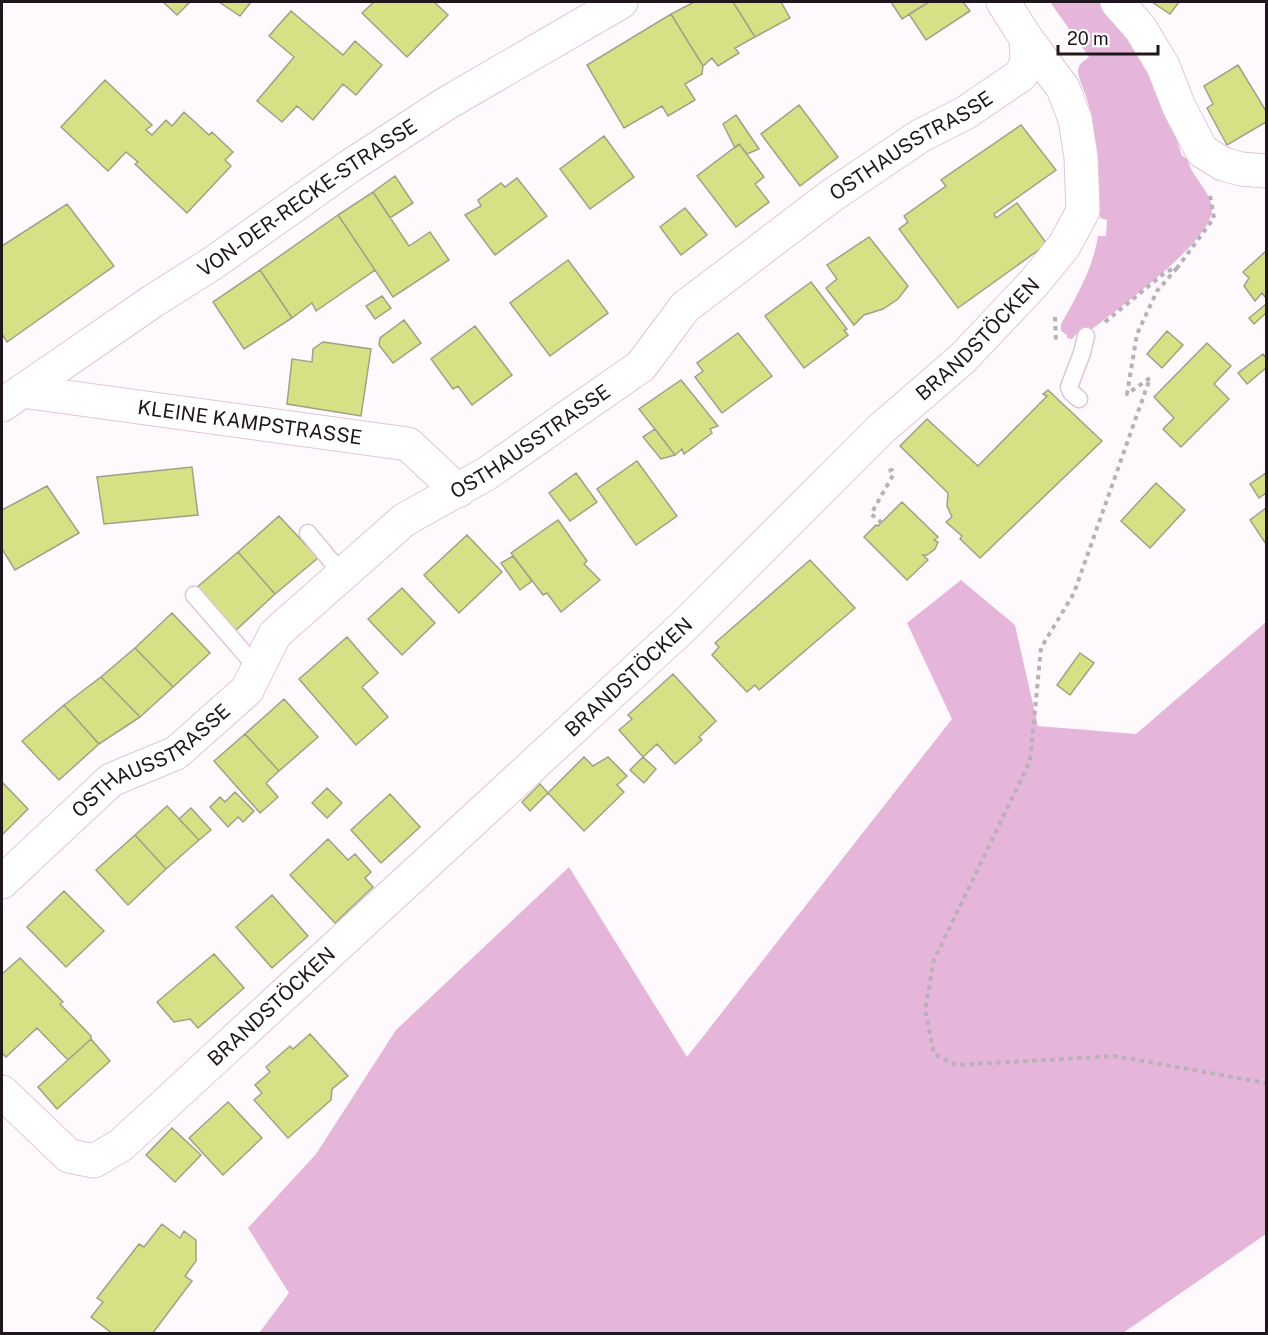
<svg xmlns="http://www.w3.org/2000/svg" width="1268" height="1335" font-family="'Public Sans',sans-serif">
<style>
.green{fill:#e6b5da}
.building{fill:#d6e084;stroke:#9ea286;stroke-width:1.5}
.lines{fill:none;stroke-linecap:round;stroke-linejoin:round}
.service-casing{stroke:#e0c6d9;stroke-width:19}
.minor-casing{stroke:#e0c6d9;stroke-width:35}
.tertiary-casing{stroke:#e0c6d9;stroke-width:35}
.path{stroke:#b8b1b6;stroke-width:4;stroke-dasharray:4.5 4.5;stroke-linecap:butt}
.service{stroke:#fff;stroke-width:16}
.minor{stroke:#fff;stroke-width:33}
.tertiary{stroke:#fff;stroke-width:33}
.labels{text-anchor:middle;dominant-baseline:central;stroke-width:4.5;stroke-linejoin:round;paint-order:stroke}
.street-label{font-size:20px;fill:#20161d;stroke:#fff}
</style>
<rect width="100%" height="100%" fill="#fef9fd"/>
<!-- green -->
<path class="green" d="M1050 2H1103L1130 29 1168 111 1182 156 1188 159C1190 176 1210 189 1212 208 1215 240 1112 313 1087 333L1080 330 1072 339 1067 338V335L1061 331V324C1077 296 1093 268 1098 236H1106L1107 220 1100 218C1100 180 1097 144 1089 106 1087 95 1079 82 1078 71 1078 64 1084 61 1089 57Z
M961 580 1015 625 1038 726 1136 734 1266 622V1234L1123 1333H259L289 1293 248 1228 316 1154 396 1030 569 867 687 1057 952 719 907 623Z"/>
<!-- building -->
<path class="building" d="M163 2H190L177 15Z
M219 2H251L240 16Z
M374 2H434L448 15 407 57 362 13Z
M694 2H733L755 37 735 48 739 53 718 66 712 58 703 66 671 14Z
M733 2H781L790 18 755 37Z
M891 2H929L902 19Z
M929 2H963L970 11 926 40 909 14Z
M1152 2H1179L1170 14Z
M291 11 343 55 355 41 382 65 356 95 343 84 313 120 297 106 282 122 257 101 294 57 269 36Z
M671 14 703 66 702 74 685 84 695 100 668 116 662 106 624 128 587 65Z
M1238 65 1266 111V122L1227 145 1207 108 1213 104 1204 86Z
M105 80 152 125 146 130 152 135 166 120 172 126 184 112 209 135 212 132 233 152 225 160 231 166 187 213 135 164 138 162 126 152 108 171 61 127Z
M799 105 838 157 800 186 761 134Z
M736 115 759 149 747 154 739 144 735 148 723 124Z
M1021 125 1056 170 994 214 996 218 1017 203 1047 244 958 308 899 229 908 222 904 216 946 186 941 180Z
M604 136 634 177 590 209 560 169Z
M739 144 764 177 755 184 769 202 736 227 697 176Z
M395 176 413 203 390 218 373 192Z
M517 178 547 216 495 255 465 215 481 206 478 200 501 183 505 187Z
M373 192 409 246 430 232 449 260 393 297 338 215Z
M67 204 114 266 7 342 2 334V246Z
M685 208 707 235 681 255 660 227Z
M338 215 375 270 316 311 312 303 292 318 260 270Z
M869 237 908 286 898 299 883 309 864 315 854 325 826 288 837 279 827 265Z
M1266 251V298L1262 293 1255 301 1244 286 1249 278 1243 272Z
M568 260 608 313 550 356 510 303Z
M260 270 292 318 244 349 213 302Z
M811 282 847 329 844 330 848 335 804 368 765 316Z
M382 296 391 308 375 319 366 306Z
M1266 304V313L1254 324 1249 318Z
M404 320 421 343 393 363 379 345 380 338Z
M475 326 512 375 472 405 458 386 453 389 431 359Z
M1167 331 1183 345 1162 368 1147 354Z
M738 333 772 376 722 413 695 377 703 371 697 363Z
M323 342 371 349 361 416 287 404 292 359 312 362 313 349Z
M1207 343 1231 366 1214 384 1229 399 1181 447 1163 429 1174 418 1154 397Z
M1263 354 1266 358V368L1247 384 1238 373Z
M681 380 718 426 710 429 712 433 684 454 682 449 675 455 639 409Z
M1048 390 1102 441 980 558 960 539 962 536 946 522 952 517 947 506 948 493 900 446 927 419 978 466 1047 396 1043 394Z
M655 429 675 455 661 459 643 437Z
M637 461 677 516 636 545 597 489Z
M192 467 198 515 104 524 97 477Z
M576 473 597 502 570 521 549 493Z
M1266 473V493L1259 498 1250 484Z
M1156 483 1185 510 1150 548 1121 521Z
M47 486 79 533 15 570 2 549V510Z
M902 502 938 537 934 540 938 542 935 549 927 555H923L928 560 907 580 864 537 876 525 878 526Z
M1266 508V544L1250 520Z
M279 516 318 558 275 594 238 552Z
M558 520 587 561 584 564 600 580 561 612 547 593 543 595 511 553Z
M467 535 502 572 459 613 424 575Z
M238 552 275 594 234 632 195 589Z
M513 556 532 581 520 590 501 563Z
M810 560 855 608 759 690 755 685 747 692 712 655 719 647 715 643Z
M402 588 435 623 402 655 368 619Z
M172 613 210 653 173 687 135 648Z
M347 637 378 673 362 687 388 717 356 745 299 679Z
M135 648 173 687 140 717 101 677Z
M1080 653 1094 663 1070 695 1057 685Z
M673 674 716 721 699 737 702 740 675 764 657 744 643 757 619 730 632 719 628 715Z
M101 677 140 717 99 744 64 705Z
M284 699 318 737 279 771 245 734Z
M64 705 99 744 59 780 22 741Z
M245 734 279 771 266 783 278 797 260 813 214 761Z
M584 757 593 766 608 757 627 776 617 785 624 792 584 831 548 793Z
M643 757 656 769 644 783 630 770Z
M2 782 28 809 2 835Z
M540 784 548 793 530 811 522 802Z
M327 788 342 803 327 818 312 803Z
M235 792 254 811 243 822 238 817 228 827 210 807 220 797 225 802Z
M390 794 420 827 381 863 351 830Z
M167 806 199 840 166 869 135 835Z
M191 808 211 830 199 840 179 819Z
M135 835 166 869 128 905 96 870Z
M328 839 348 860 355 854 371 872 365 878 373 887 335 923 290 875Z
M64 891 104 931 66 967 27 927Z
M272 895 308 936 272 968 236 927Z
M214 954 244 988 198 1028 190 1019 174 1022 157 1002Z
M20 958 63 1002 60 1004 91 1036V1039L68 1060 37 1028 6 1057 2 1053V974Z
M310 1034 348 1076 332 1089 331 1100 288 1138 254 1100 262 1093 255 1085 270 1072 266 1067 290 1046 293 1049Z
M91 1039 110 1061 57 1109 38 1087Z
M228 1102 262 1138 223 1175 189 1138Z
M172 1128 201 1155 175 1182 146 1155Z
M162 1224 180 1238 184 1231 196 1240V1261L185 1276 192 1281 152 1334H113L91 1317 103 1302 97 1298 139 1244 144 1247Z"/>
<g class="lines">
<!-- service casing -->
<g class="service-casing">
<path id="service" d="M1079 399 1071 392 1069 387 1082 353 1086 336
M308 533 342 574
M194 595 258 669"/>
</g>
<!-- minor casing -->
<g class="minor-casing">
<g id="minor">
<path d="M1117 2 1140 28 1163 66 1179 107 1202 151 1223 164 1241 169 1266 171"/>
<path id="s1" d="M22 391 408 444 458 491"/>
<path id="s2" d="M2 1092 69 1156 94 1161 121 1145 685 625 881 429 963 358 1033 284 1064 246 1083 211 1081 157 1075 119 1063 88 1026 38"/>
</g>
</g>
<!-- tertiary casing -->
<g class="tertiary-casing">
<g id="tertiary">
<path id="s3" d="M2 405 153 301 213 263 350 166 447 103 621 2"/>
<path id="s4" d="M2 882 111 780 176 753 247 690 275 634 404 520 486 474 641 366 685 307 831 196 920 136 965 113 1021 75 1027 62 1026 38 1003 2"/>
</g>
</g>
<!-- path -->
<path class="path" d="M1177 268 1157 291 1137 334 1127 394 1150 378 1074 593 1041 648 1030 761 934 960 925 1010 934 1054 956 1065 1115 1056 1266 1083
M1055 317 1056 343
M1105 322 1167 271 1177 268 1214 218 1210 195
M882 523 871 514 893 475 892 470 888 471"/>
<!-- service -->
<use href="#service" class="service"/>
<!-- minor -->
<use href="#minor" class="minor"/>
<!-- tertiary -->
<use href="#tertiary" class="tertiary"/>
</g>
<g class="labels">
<!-- street labels -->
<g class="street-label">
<text stroke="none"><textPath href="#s4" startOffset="1184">OSTHAUSSTRASSE</textPath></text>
<text stroke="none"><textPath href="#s3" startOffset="369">VON-DER-RECKE-STRASSE</textPath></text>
<text stroke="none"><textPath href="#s2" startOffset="1326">BRANDSTÖCKEN</textPath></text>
<text stroke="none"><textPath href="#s1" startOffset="230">KLEINE KAMPSTRASSE</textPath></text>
<text stroke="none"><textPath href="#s4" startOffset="698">OSTHAUSSTRASSE</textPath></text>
<text stroke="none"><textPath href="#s2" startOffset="840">BRANDSTÖCKEN</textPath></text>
<text stroke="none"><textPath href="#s4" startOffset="194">OSTHAUSSTRASSE</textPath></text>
<text stroke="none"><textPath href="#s2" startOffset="354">BRANDSTÖCKEN</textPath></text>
</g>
</g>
<!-- border -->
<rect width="1268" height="1335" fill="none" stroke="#20161d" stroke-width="6"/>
<!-- scale -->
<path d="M1058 45v9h100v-9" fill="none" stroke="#20161d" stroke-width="3"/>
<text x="1067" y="45" font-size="18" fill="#20161d" stroke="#ffffff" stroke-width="4.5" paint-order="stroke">20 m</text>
</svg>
